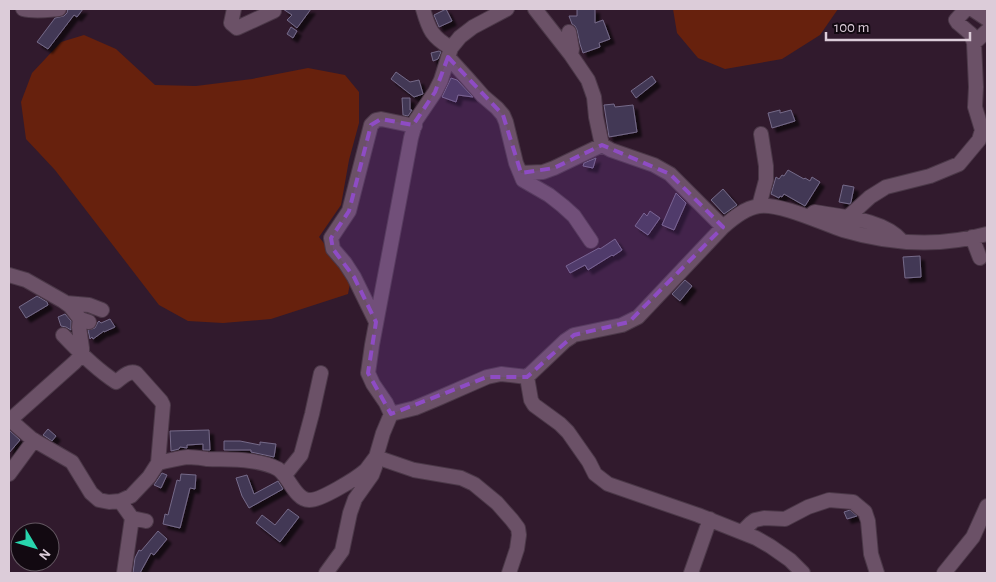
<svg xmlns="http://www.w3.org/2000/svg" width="996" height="582" font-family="'Alegreya Sans',sans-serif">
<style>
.green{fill:#67210d}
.building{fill:#433955;stroke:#756a89;filter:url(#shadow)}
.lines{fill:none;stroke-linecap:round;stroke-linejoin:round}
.minor-casing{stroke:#4b3848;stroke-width:16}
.minor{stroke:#6b5167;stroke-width:14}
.marked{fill:#8e4cc4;fill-opacity:0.2;stroke:#8e4cc4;stroke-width:4;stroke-dasharray:10 6;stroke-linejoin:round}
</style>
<defs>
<filter id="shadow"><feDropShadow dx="4.5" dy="4.5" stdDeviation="1" flood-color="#0009"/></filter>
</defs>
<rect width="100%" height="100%" fill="#311a2d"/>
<!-- green -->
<path class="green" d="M673 9H838L820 35 782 59 725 69 698 58 677 33Z
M84 35 116 49 155 85 196 86 252 79 308 68 345 75 359 92V123L349 160 341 205 319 237 351 278 348 294 271 319 223 323 188 321 159 305 55 170 26 139 21 102 32 73 61 42Z"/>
<!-- building -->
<path class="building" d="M68 9H83L77 17 74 15 48 49 37 42 55 18 64 16 67 13Z
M283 9H311L297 28 287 20 292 15Z
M446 9 452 21 439 27 434 15Z
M577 9H595V23L603 20 610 39 599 43 600 47 583 53 580 44 577 30 575 26 572 24 569 16H577Z
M291 27 297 31 293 38 287 34Z
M439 51 441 52 438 59 433 61 431 53Z
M396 72 410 82 419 80 423 94 414 97 391 79Z
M652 76 656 82 636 98 631 91Z
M451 78 457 80 473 97 458 95 456 102 442 97Z
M402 98H410V110H412L408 116 403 115Z
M614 104 615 107 633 105 637 132 609 137 604 105Z
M780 110V113L791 110 795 121 772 128 768 113Z
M596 158 593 168 583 166 584 163Z
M788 170 804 179 805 178 810 181 812 177 820 182 805 206 784 194 782 197 780 196 779 198 771 194 776 177 779 179 782 175 784 176Z
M843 185 854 187 851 202 850 204 839 202Z
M723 189 737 205 724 214 711 200Z
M676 193 686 203 674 230 662 225Z
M650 211 660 218 648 235 635 226 644 213 647 216Z
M615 239 622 250 613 256 612 255 588 270 585 265 570 273 566 266 599 248 600 249Z
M920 256 921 277 905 278 903 257Z
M685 280 692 286 680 301 672 294Z
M37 296 47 302 48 305 26 318 19 307Z
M65 314 71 321V330L66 327 61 326 58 317Z
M110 319 115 327 104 332V331L93 339 92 337 90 339 88 330 95 328 98 322 99 321 101 323Z
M48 429 56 436 52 441 43 435Z
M9 430 20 440 9 453Z
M209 430 210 450H203V444L187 445V448L180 447 179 449 171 451 170 431Z
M224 441H240L260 445V442L276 444 274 457 251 452V450H224Z
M162 473 167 475 161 488 154 485Z
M181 474 196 475 195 489 190 488 180 528 163 524 165 514 168 515 177 480 180 481Z
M247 475 254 494 278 481 283 489 249 508 242 496 236 478Z
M288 509 299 517 280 542 256 523 262 515 275 525Z
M850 510 857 516 847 519 844 512Z
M158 531 167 539 154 555 151 553 140 573H133L135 558 139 550 141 551Z"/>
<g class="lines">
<!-- minor casing -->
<g class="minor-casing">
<path id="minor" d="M23 9C35 12 47 10 59 9
M234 9 231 23 237 28 274 11
M423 9C429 30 432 37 451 48
M535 9 571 55 588 80 594 97 596 117 602 145 611 150 654 165 670 174 723 227
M972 9 987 19
M569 32 572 49 571 55
M974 43 987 31
M448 57 468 79 483 96 497 108 503 115 506 122 516 163 523 180 549 195 563 206 574 216 591 241
M520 173 543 172 554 168 602 145
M759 206 766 180V166L761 134
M813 213 815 212C842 217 883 219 902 241
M847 218 870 197 886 187 930 176 959 164 979 140 982 130 975 107 976 87 974 43 971 34 958 23 956 20 966 9
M972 237 980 258
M9 275 26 280 63 301 70 306 80 319 89 322
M66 303 89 305 102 310
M376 322 354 277 345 263 333 249 331 238 349 211 371 125 376 120 381 119 415 126
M63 335C79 352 96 369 116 382 122 378 128 370 136 373L161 401 163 405 158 463
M527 377 531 400 534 405 560 424 568 432 589 462 595 474 608 484 698 515 756 538 770 546 790 560 803 573
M391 414 386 403 373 384 368 373 372 345 381 297 411 138 416 120 435 92 441 80 451 48 460 37 473 27 507 9
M9 419 32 439 72 462 91 493 99 500 109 502 120 501 131 496 149 477 158 463C167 461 178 458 188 457 194 457 200 458 207 459 228 460 258 458 278 469 289 476 295 500 309 500 320 501 357 478 366 470 369 466 372 462 375 458
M10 420 75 362 82 354V348L79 327 80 319
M376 457 414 470 461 478 474 484 497 503 512 520 518 528 519 535 517 549 509 573
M9 474 34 440
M285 475 301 455 312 414 321 373
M120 501 132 518 124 573
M132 518 146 521
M742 532 751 523 755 520 764 518 785 519 808 507 829 500 853 502 865 512 868 521 871 554 877 573
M326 573 342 551 350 513 355 499 372 475 375 467 376 457 383 433 391 414 415 408 439 398 487 377 501 374 527 377 565 341 574 335 622 325 638 317 723 227C733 218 745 208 759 206 780 203 822 223 843 230 890 244 940 247 987 234
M691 573 710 519
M944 573 973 537 987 506"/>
</g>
<!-- minor -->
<use href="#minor" class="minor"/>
</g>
<!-- marked area -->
<path class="marked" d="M448 57 503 115 521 173 554 168 602 145 670 174 723 227 629 322 574 335 527 377H487L391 414 368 373 376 322 354 277 333 249 331 238 349 211 371 125 381 119 413 125 435 92Z"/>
<!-- border -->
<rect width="996" height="582" fill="none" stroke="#dcccd9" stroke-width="20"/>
<!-- north arrow -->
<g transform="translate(35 547) rotate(128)"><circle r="24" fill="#120911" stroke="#635761"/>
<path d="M0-4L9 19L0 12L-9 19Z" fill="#28d5ad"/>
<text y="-8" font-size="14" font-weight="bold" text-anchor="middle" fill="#dcccd9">N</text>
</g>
<!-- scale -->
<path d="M826 32v8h144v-8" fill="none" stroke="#dcccd9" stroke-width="2.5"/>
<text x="834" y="32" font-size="15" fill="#dcccd9" stroke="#120911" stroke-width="4" paint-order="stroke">100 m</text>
</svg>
